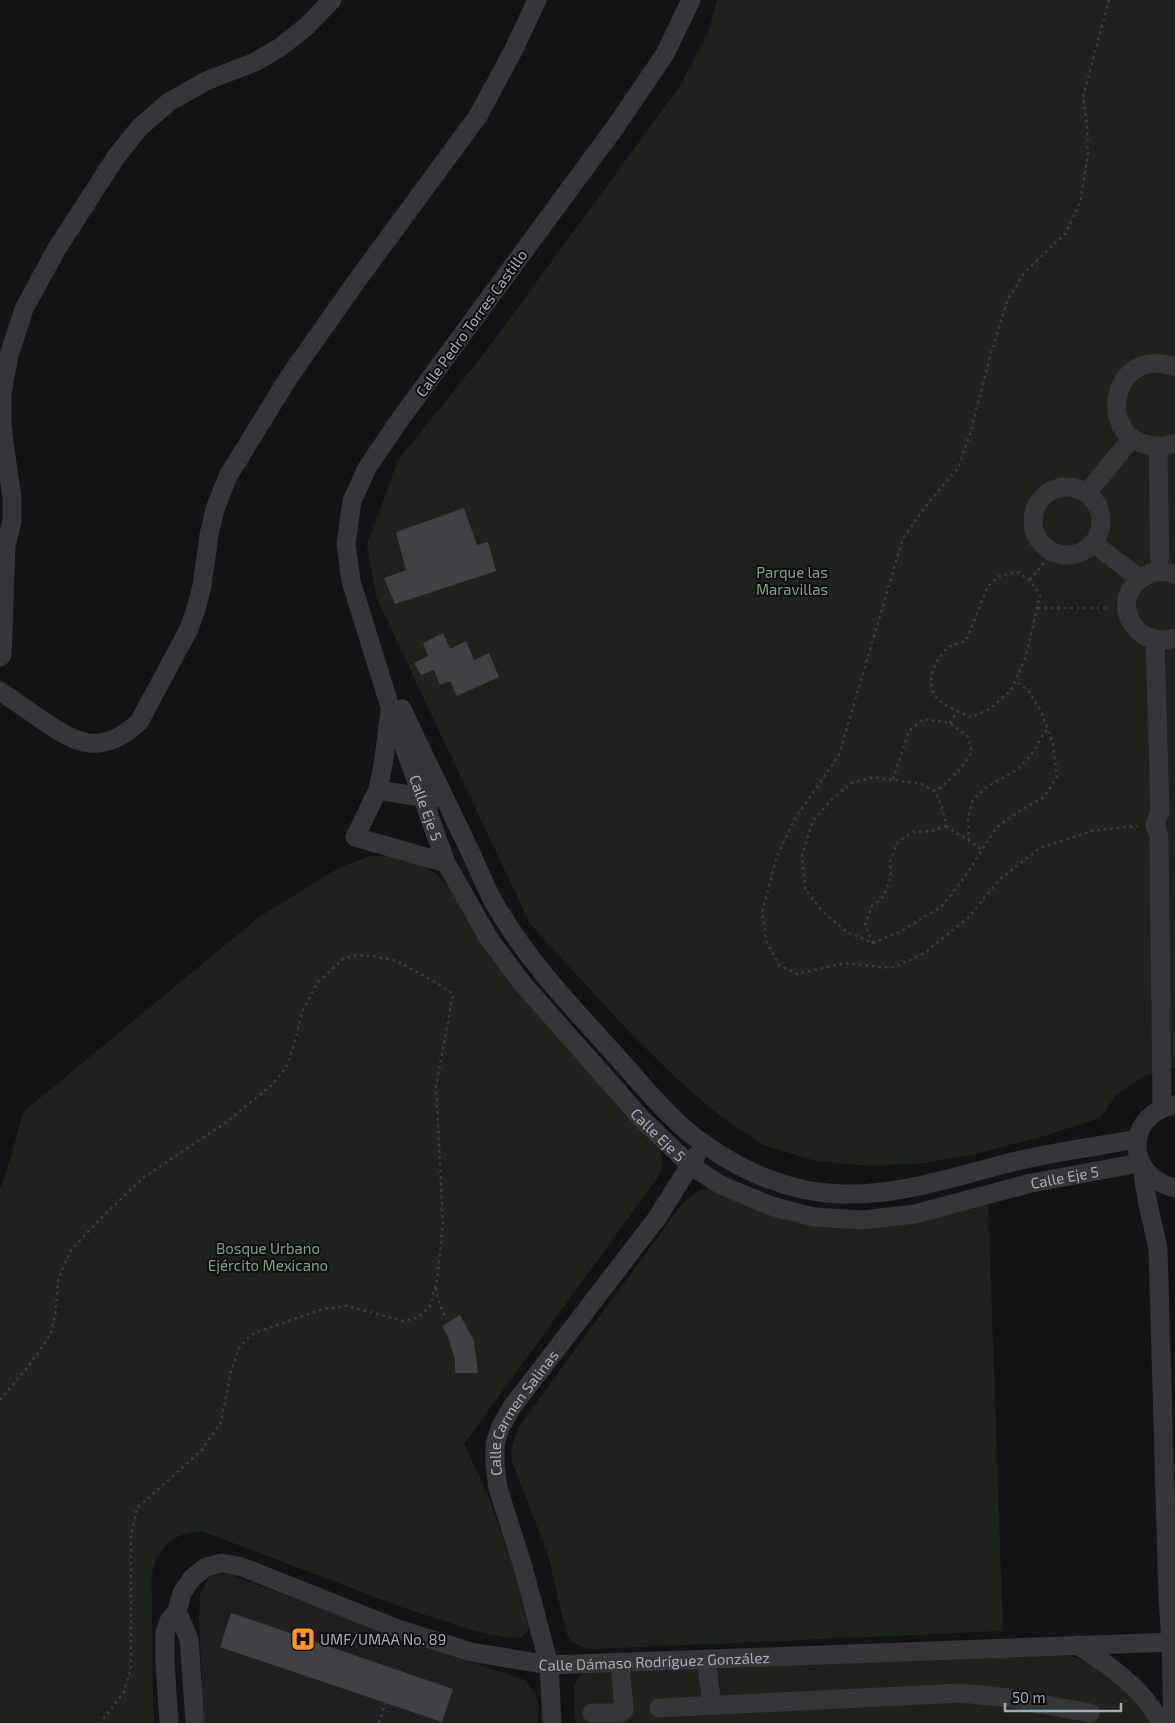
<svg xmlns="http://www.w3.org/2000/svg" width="1175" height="1723" font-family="'Exo 2',sans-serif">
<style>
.built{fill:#1f1f22}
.green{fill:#1b231b}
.building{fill:#3f4145}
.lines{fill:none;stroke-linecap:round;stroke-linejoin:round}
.path{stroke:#3a3d41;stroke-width:2.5;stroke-dasharray:2.5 4;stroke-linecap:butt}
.minor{stroke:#34363a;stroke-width:19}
.labels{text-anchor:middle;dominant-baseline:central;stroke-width:4;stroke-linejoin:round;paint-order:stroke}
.street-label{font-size:15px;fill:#a3acb6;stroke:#0e0e10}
.park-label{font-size:15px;fill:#7ca379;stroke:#0e0e10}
.poi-label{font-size:15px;fill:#a3acb6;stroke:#0e0e10;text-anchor:start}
</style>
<rect width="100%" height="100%" fill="#131315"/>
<!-- built -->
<path class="built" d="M219 1574H228L461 1659 525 1680 535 1693 539 1705 538 1723H204L199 1620 200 1594 205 1583 210 1577Z"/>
<!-- green -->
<path class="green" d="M717 0H1175V1068L1146 1075 1117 1094 1100 1118 1038 1138 979 1153 925 1163 871 1166 816 1161 763 1145 719 1115 677 1079 633 1036 530 924 377 599 367 545 398 460 483 355 680 86 709 30Z
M371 856C393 856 414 858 432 871 456 888 471 924 485 949 490 957 497 965 503 973 548 1031 603 1085 653 1139 662 1152 665 1162 658 1177L464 1444 485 1488 512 1563 529 1629 522 1637 515 1639 474 1631 404 1608 204 1532C181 1530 161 1544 154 1565 150 1577 152 1592 152 1604 151 1643 153 1683 154 1723H0V1190L9 1164 23 1112 259 917 340 867Z
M712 1187 817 1220 988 1197 1003 1631 596 1649 583 1647 576 1644 571 1641 566 1632 548 1555 513 1464C509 1450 514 1438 520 1425L682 1204 698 1191Z
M1031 1655 1069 1656 1094 1663 1116 1675 1155 1723H575L574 1685 578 1678 587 1672Z"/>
<!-- building -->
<path class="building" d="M464 508 477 545 488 542 496 571 395 604 384 578 406 570 396 532Z
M443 633 450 649 466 641 474 660 489 653 499 677 457 696 450 681 440 685 434 670 421 675 414 663 428 656 423 643Z
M460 1315 474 1341 478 1373H455V1360L448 1337 442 1326Z
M231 1613 453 1689 442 1722 220 1647Z"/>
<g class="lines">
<!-- path -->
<path class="path" d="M1109 0 1083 97 1087 126 1088 154 1080 203 1066 233 1024 273 1007 301 990 357 970 434 958 468 929 502 903 538 839 755 794 820 776 859 762 913 767 943 779 965 797 974 845 963 891 968 923 954 967 919 999 880 1040 848 1095 830 1138 826
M1017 572 1030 580 1040 595 1026 656 1011 690 990 709 971 717C960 712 940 705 934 694 926 679 935 659 948 648 952 644 961 643 966 641L988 586 1000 576Z
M1030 580 1052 552
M1038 608H1110
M950 723 957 712
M893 779 909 731 923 719 950 723 968 737 972 752C962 769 951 780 935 791
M946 826 983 850
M969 841 968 818 973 799 987 787 1018 769 1031 755 1047 729
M873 943 865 925 872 906 884 896 891 876 890 861 897 843 913 832 932 831 946 826 943 810 935 791 922 784 873 777 852 783 833 798 813 821 802 855 805 889 822 911 847 932 873 943 900 932 942 906 962 881 997 827 1021 810 1044 797 1057 777 1053 744 1041 711 1028 690 1015 681
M436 1288 438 1299 446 1319
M0 1400 28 1367 51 1334 56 1310 58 1280 71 1250 101 1218 144 1177 225 1123 272 1085 286 1068 294 1044 303 1010 318 982 343 959 357 955 372 956 393 960 401 963 433 981 453 994 436 1086 443 1223 437 1280 430 1306 419 1317 403 1321 347 1306 323 1309 254 1333 240 1346 231 1371 221 1422 201 1451 137 1508 131 1536V1668L124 1692 100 1723
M379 1723 385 1703"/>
<!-- minor -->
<g class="minor">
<path id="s1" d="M691 0 665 54 616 126 401 418 367 468 352 501 346 544 351 581 390 707 446 863 489 939 522 983 641 1118 691 1166 721 1185 771 1206 814 1217 863 1220 915 1214 1031 1183 1140 1163"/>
<path d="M1175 367C1111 344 1096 437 1149 445 1158 447 1167 447 1175 443"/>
<path d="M1158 447 1160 571"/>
<circle cx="1067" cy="521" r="34"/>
<path d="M1087 493 1132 438"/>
<path d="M1093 543 1140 579"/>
<path d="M1175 575C1166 570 1154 571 1145 576 1107 597 1133 651 1175 638"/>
<path d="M1155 640 1160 811 1155 825 1159 836 1162 1108"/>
<path d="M0 657 2 655 6 545 12 521V498L2 428V393L9 355 24 309 56 250 116 157 139 128 169 102 206 81 255 62 279 48 307 26 332 0"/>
<path d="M0 691C14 701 28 710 42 720 79 746 103 755 139 722L189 629 196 609 202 586 209 535 215 509 228 476 289 377 356 282 478 116 513 51 537 0"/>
<path d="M402 709C423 754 445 798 466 843 475 861 482 879 491 897 524 958 574 1009 620 1060 644 1087 674 1124 704 1144 743 1172 792 1193 841 1194 904 1196 961 1174 1021 1160 1059 1151 1099 1146 1138 1139"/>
<path d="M390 711 383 765 378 790 355 837 446 863"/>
<path d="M378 790 433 799"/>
<path d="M1174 1105C1125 1114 1124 1176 1175 1188"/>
<path d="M1143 1169C1144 1196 1153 1222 1158 1249L1168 1598 1171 1642 1173 1723"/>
<path d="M177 1611 189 1639 195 1723"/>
<path d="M1077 1645C1109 1665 1143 1688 1161 1723"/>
<path d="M706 1659 712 1705"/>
<path d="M659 1708 961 1693 1009 1698 1090 1713"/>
<path d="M592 1713H620L624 1710 620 1663"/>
<path id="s2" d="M169 1723 165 1663V1633L169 1621 177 1611 182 1593 192 1578 206 1567 222 1563 242 1567 398 1629 471 1652 549 1665 1175 1642"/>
<path id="s3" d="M552 1723 549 1665 523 1567 498 1488 495 1466V1444L500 1428 512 1407 657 1218 696 1156"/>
</g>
</g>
<!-- icons -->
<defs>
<g id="hospital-square" transform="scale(1.25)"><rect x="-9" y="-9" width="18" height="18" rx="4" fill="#ff9621" stroke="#0e0e10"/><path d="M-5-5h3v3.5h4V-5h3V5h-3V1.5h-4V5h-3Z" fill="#111"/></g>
</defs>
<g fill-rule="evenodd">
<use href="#hospital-square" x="303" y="1639"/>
</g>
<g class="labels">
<!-- street labels -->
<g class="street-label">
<text transform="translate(471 323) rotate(-54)">Calle Pedro Torres Castillo</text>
<text stroke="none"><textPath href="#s1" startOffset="926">Calle Eje 5</textPath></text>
<text stroke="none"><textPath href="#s1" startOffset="1331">Calle Eje 5</textPath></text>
<text stroke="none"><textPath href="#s1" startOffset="1766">Calle Eje 5</textPath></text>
<text stroke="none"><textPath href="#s3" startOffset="326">Calle Carmen Salinas</textPath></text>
<text stroke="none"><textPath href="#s2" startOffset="636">Calle Dámaso Rodríguez González</textPath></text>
</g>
<!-- park labels -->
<g class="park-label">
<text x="792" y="572">Parque las<tspan x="792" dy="17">Maravillas</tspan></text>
<text x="268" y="1248">Bosque Urbano<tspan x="268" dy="17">Ejército Mexicano</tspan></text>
</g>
<!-- poi labels -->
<g class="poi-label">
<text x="320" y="1639">UMF/UMAA No. 89</text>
</g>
</g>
<!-- scale -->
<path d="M1005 1703v8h116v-8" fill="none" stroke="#a3acb6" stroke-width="2.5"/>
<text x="1012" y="1703" font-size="15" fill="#a3acb6" stroke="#0e0e10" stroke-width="4" paint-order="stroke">50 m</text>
</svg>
